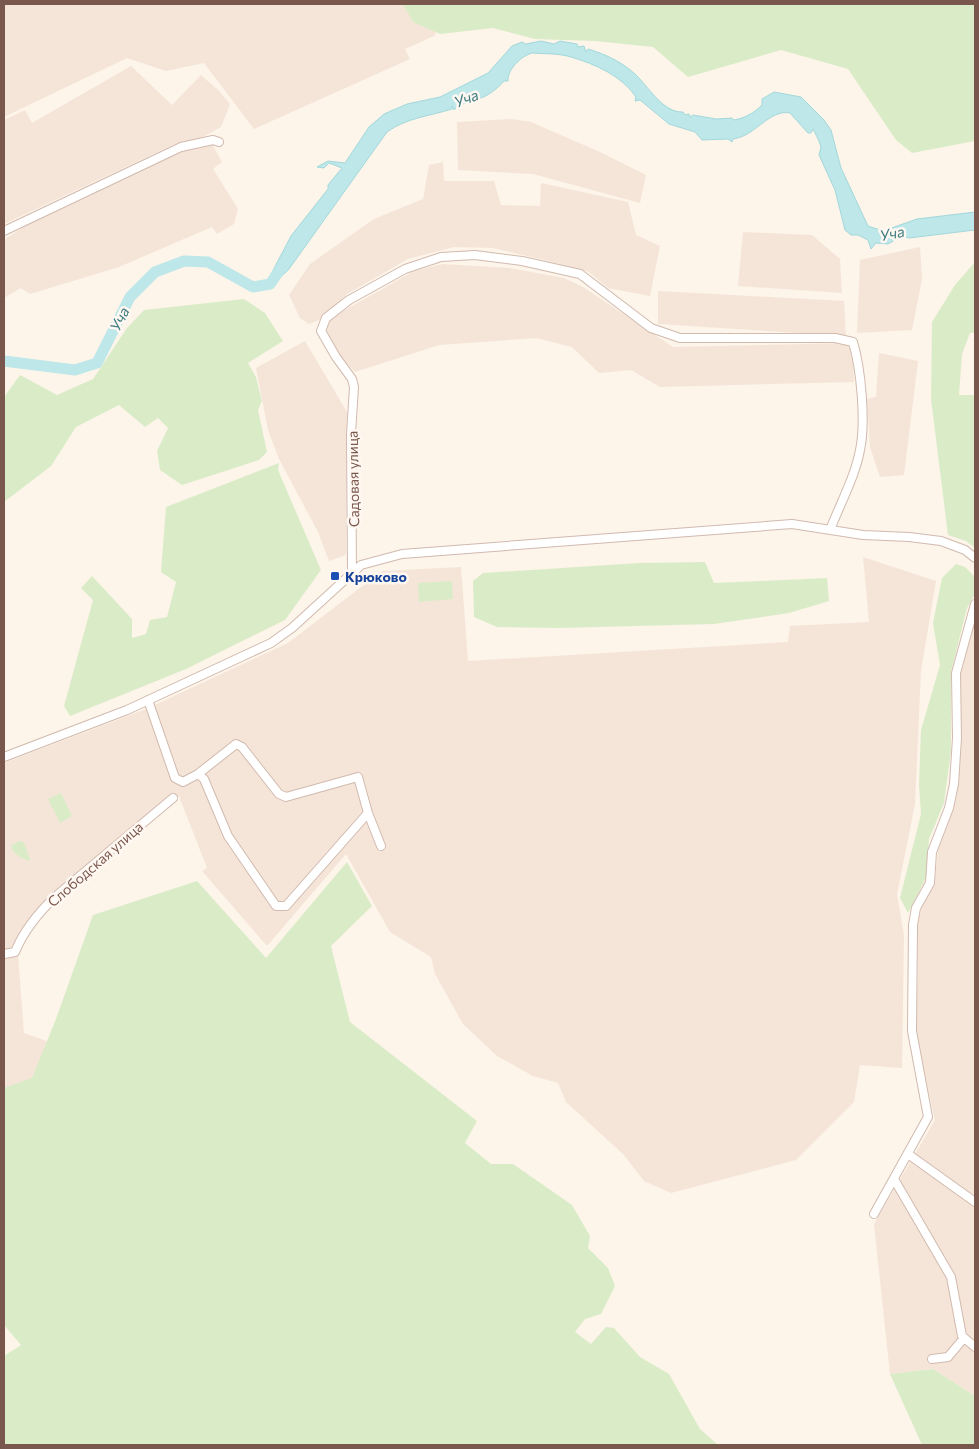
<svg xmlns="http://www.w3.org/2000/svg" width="979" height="1449" font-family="Commissioner,sans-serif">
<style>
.residential{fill:#f5e5d8}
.green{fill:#daecc7}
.water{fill:#bde7e9;stroke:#a3d8db}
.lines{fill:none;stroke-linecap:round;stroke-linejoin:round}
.river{stroke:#bde7e9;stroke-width:11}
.minor-casing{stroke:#d1baae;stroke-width:10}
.minor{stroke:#fff;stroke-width:8}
.transit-dot{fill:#1a4fb4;stroke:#fff8f2;stroke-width:2}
.labels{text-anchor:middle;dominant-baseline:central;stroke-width:5;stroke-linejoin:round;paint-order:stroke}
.street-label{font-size:14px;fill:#7a574c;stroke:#fff8f2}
.transit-label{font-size:14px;font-weight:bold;fill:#164399;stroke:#fff8f2;text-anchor:start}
.water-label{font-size:15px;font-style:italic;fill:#3e7c7f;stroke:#fff8f2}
</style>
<rect width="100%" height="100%" fill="#fdf4ea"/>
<!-- residential -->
<path class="residential" d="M4 4H453L434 36 405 49 410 59 254 129 204 63 166 71 127 58 4 117Z
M131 66 172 105 201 75 218 90 230 104 221 127 201 138 177 143 4 224V120L25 110 32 123Z
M512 119 531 122 600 152 646 175 640 203 533 174 458 170 457 122Z
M212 144 222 162 213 169 238 209 234 224 217 234 212 227 119 267 30 294 21 288 4 298V240L23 227 186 148Z
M443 162 444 181H494L501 205 540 206 541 183 628 202 636 235 660 246 650 296 608 288 589 272 544 260 493 248 454 247 408 259 347 294 319 320 309 324 300 318 289 295 310 264 374 219 423 199 429 165Z
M743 232 812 235 840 259 842 293 738 286Z
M920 247 922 279 912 330 857 333 860 260Z
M443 264 510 268 564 278 583 287 673 347 848 343 853 351 854 382 660 387 631 370 599 373 572 347 536 338 439 345 355 372 338 354 326 331 329 319 414 271Z
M658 291 844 301 846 336 658 324Z
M305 341 347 412 346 555 329 561 318 532 279 459 268 430 256 368Z
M879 353 918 361 904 475 880 477 870 447 867 399 876 397Z
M863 557 936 581 921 671 915 804 897 894 904 936 902 1068 860 1065 854 1102 796 1160 671 1193 644 1181 623 1154 566 1102 558 1083 533 1076 497 1056 463 1024 435 974 431 957 390 932 346 854 267 946 202 871 207 868 179 796 84 873 41 914 22 940 18 955 24 1033 55 1044 46 1078 4 1101V763L146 709 288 643 382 571 461 567 468 661 788 642 790 626 869 622Z
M975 619V1396L933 1369 890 1374 874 1224 935 1120 915 1031 918 974 916 927 925 897 935 880 939 841 955 803 960 742V669Z"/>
<!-- green -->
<path class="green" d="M403 4H975V141L912 153 896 140 848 69 781 50 688 77 653 47 595 41 535 39 493 28 440 34 413 22Z
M975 262V333H970L962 354 959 395H975V548L966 541 948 535 931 399 932 322 955 285Z
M244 299 265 313 283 341 248 363 256 377 262 401 258 410 267 452 259 460 182 485 160 470 157 451 168 428 158 418 145 427 119 405 76 427 51 466 4 502V397L20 375 57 395 93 379 127 328 144 310Z
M279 463 278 470 321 570 285 620 186 669 70 716 64 706 93 600 81 588 92 576 132 619V638L146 634 150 620 167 617 176 582 161 572 166 507Z
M705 562 714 583 827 578 829 601 789 613 714 624 559 628 497 627 474 617 473 581 483 573 639 563Z
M956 564 965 567 975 577V594L967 608 951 672V751L944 803 929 839 927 876 908 913 900 898 921 814 919 785 921 730 940 665 933 623 942 578Z
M452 581 453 599 419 602 418 583Z
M61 793 72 816 60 823 48 799Z
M20 841 24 842 30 860 29 861C20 858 13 854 11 845Z
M347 862 372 906 331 946 350 1022 477 1121 465 1143 491 1164H513L572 1205 590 1236 588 1248 608 1268 615 1286 601 1314 585 1319 575 1332 591 1344 606 1327 614 1328 640 1357 669 1374 700 1429 718 1445H4V1356L21 1345 4 1325V1088L32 1078 56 1019 93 915 197 881 266 958Z
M933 1369 975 1396V1445H922L890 1374Z"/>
<!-- water -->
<path class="water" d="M522 42 526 44 541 41 554 44 560 41 577 44 578 47 584 46 586 52 588 49C605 54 622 62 635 74 648 86 663 113 683 112L685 115 689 114 690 117 693 115 716 119 732 118 734 120C745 118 754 113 762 105V99L774 92 801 97 824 120 831 130 841 168 868 226 883 231 917 219 975 212V230L909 238 902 236 888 244 876 243 871 249 868 240 858 235H851L845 230 835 190 819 155 821 147 819 141 813 129 811 133H808L790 113C769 109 756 136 733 139L732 142 728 139 702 140 695 132 669 124 640 100 635 101 636 97C622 76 595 64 571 57 558 53 544 54 532 53 521 56 507 70 508 81H504C497 89 489 95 479 99 471 103 460 102 454 110L452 106V109C430 116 406 118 387 132L289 269 274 284 269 278 291 236 328 189V185L342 168 329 163 324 168 317 167 328 161 345 163 369 127 384 114 407 104 440 97 488 73 512 46Z"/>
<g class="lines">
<!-- river -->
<path class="river" d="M4 361 75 370 97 363 130 297 155 272 184 261 208 262 253 287 270 284 280 270"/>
<!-- minor casing -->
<g class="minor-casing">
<path id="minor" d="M4 231 181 147 213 140 219 142
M352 572 351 434 354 387 352 379 336 357 321 331 326 318 349 300 405 269 441 257 475 255 522 261 580 274 651 328 680 338H835L853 342C861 369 866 422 860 450 855 477 840 504 830 530
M148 700 175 778 183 782 198 774 204 779 228 836 276 906H286L368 813 381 846
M4 757 127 710 271 643 292 628 361 565 402 554 792 524 863 535 909 537 941 541 965 550 975 558
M198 774 236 744 242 747 279 794 286 797 358 777 368 813
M4 954 15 952C24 930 39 912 56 896L173 798
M908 1154 975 1202
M894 1179 951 1277 962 1336 975 1347
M874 1214 928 1117 912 1031 913 925 916 908 930 883 932 852 949 808 954 784 957 738 956 673 975 604
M932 1359 948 1357 964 1338"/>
</g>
<!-- minor -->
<use href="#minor" class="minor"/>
</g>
<!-- markers -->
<rect class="transit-dot" x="330" y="571" width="10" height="10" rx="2.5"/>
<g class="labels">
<!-- street labels -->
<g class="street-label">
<text transform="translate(353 479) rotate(-91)">Садовая улица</text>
<text transform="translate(95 864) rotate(-41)">Слободская улица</text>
</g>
<!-- transit labels -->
<g class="transit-label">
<text x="345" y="576">Крюково</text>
</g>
<!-- water labels -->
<g class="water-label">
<text transform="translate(466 98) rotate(-21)">Уча</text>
<text transform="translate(892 233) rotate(-11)">Уча</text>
<text transform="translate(119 319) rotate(-63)">Уча</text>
</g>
</g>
<!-- border -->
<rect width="979" height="1449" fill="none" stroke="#7a574c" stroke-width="10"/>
</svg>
